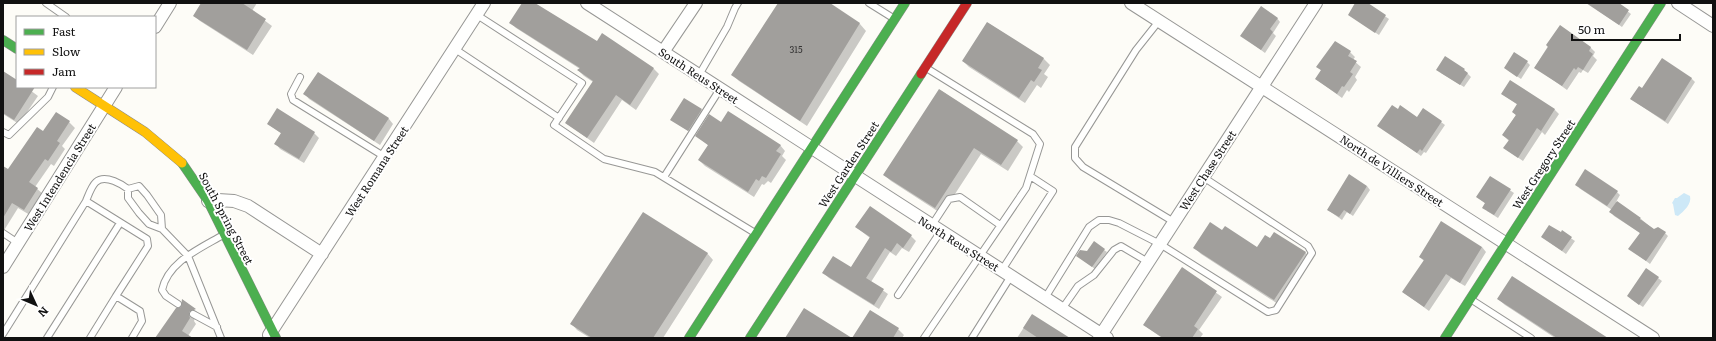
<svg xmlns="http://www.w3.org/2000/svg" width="1716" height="341" font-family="Literata,serif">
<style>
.water{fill:#cde8f7}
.shadow{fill:#0003}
.building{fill:#a19f9c}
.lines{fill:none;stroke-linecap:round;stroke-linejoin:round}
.lane-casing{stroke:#979795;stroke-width:8}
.street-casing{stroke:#979795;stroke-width:14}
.fast-casing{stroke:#8e8d8b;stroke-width:10}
.slow-casing{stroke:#8e8d8b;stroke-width:10}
.jam-casing{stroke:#8e8d8b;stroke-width:10}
.lane{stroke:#fffffe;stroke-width:6}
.street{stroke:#fffffe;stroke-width:12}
.fast{stroke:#4caf50;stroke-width:9}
.slow{stroke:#ffc107;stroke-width:9}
.jam{stroke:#c62828;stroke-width:9}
.labels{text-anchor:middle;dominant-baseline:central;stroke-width:4;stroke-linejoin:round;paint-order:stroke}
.number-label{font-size:9px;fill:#353434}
.street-label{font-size:11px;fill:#111;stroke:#fff}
</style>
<rect width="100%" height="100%" fill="#fdfcf7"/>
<!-- water -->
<path class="water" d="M1684 193 1690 196C1692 204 1684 211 1678 216L1675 215 1673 204 1672 203 1675 198H1677Z"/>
<!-- shadow -->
<path class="shadow" d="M202 3H257L252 11 272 26 253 55 200 21 194 16Z
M523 3H533L597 43 654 69 659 74 636 110 622 100 594 143 566 123 593 82 584 76 578 70 580 69 516 28 511 23Z
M779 3H828L860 24 866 31 807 126 739 81 733 75Z
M1357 3H1366L1389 19 1379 35 1349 15Z
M1602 3H1617L1631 14 1622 27 1597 10Z
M1277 18 1280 22 1273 33 1276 36 1265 53 1242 36Z
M988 23 1044 59 1050 65 1044 74 1048 77 1041 88 1037 85 1025 103 969 67 963 61Z
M1560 27 1591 48 1595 52 1593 56 1597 60 1588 73 1583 70 1581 73 1579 72 1567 90 1535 67Z
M1350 52 1355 57 1353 60 1361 67 1355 77 1357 80 1349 92 1347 90 1342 98 1316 79 1322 71 1317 67Z
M1527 62 1530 65 1521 79 1509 71Z
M1464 70 1471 77 1464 87 1441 73Z
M3 73 17 81V87H26L38 96 19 124 3 114Z
M1691 78 1695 82 1668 124 1631 99 1642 89Z
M940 90 1017 141 1023 147 1008 171 981 154 942 214 891 181 884 175Z
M305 94 389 119 393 124 380 145 309 99Z
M1502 94 1554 109 1559 114 1545 135 1542 132 1523 161 1504 148 1509 141 1503 135 1516 115 1513 112 1518 105Z
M701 110 703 111 690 132 673 121Z
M1417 118 1441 122 1445 125 1426 153 1424 152 1421 156 1379 126Z
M69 122 75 128 62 146 65 149 54 166 51 164 35 187 43 194 30 215 18 208 3 232V167L9 171 44 133Z
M721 123 780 145 785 151 782 156 786 160 771 183 768 181 764 185 762 184 754 197 705 166 699 160 709 146 697 136Z
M268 124 314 133 319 138 304 163 280 149 276 144 282 134Z
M1490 177 1514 193 1498 218 1487 211 1486 204 1477 197Z
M1367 186 1370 190 1353 216 1347 212 1342 220 1328 210Z
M1579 188 1617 192 1620 195 1616 202 1640 218 1638 224 1641 219 1654 230 1665 233 1668 236 1650 264 1630 249 1640 233 1614 216 1611 212 1612 210Z
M856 227 911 236 916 241 909 252 902 248 896 256 890 252 871 282 888 294 879 309 829 278 824 273 851 268 870 238Z
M1222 231 1258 248 1270 239 1305 252 1311 259 1281 306 1201 254 1195 248Z
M1562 232 1575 241 1566 254 1542 237 1561 234Z
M1482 247 1486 252 1465 286 1451 278 1429 311 1403 292 1424 261 1420 257Z
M1104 250 1107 252 1095 269 1080 258 1088 252Z
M707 253 713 260 663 338H590L577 330 571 323Z
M1183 269 1222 297 1199 330 1203 334 1200 338H1162L1144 325Z
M1658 278 1662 281 1643 307 1631 299Z
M1498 299 1606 338H1555L1505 305Z
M183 301 201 315 195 318 194 321 196 324 188 336 191 338H156L182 308Z
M1032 315 1066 338H1017Z
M898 329 904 335 902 338H853Z"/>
<!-- building -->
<path class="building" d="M201 3H242L266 19 247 50 193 16Z
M522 3H535L597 41 602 33 654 68 630 105 616 95 587 138 565 123 593 81 577 70 580 68 509 23Z
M778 3H830L860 23 800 121 731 75Z
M1355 3H1368L1386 15 1375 33 1348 15Z
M1586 3H1619L1629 10 1619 25Z
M1261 6 1278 18 1270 29 1273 32 1261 50 1240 36Z
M987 22 1044 58 1038 68 1042 70 1034 82 1031 80 1019 98 962 61Z
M1560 25 1591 47 1589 51 1593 54 1583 70 1578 67 1576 70 1574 68 1562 86 1534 68 1548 47 1546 45Z
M1335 41 1351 51 1348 56 1357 61 1350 72 1353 74 1344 87 1342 86 1337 94 1315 79 1321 70 1316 67Z
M1514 52 1528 61 1517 77 1504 68Z
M1445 56 1465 69 1464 70 1468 73 1460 85 1436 70Z
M1662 58 1692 78 1665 121 1630 99 1639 86 1642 88Z
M3 71 17 80V87H35L14 120 3 113Z
M318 72 389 118 374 141 303 94Z
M1510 80 1555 109 1541 131 1537 128 1518 158 1503 148 1509 140 1502 135 1516 115 1512 112 1517 104 1501 94Z
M939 89 1018 140 1001 165 974 148 935 208 883 175Z
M684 98 702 109 688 131 670 120Z
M1392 105 1398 109 1400 105 1417 117 1423 108 1442 121 1422 151 1420 149 1417 153 1377 126Z
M277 108 315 132 299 159 274 144 281 133 267 124Z
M728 111 781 145 776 151 781 154 766 178 762 176 759 181 756 179 748 192 698 160 708 145 695 136 709 114 721 122Z
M56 112 70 121 57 141 60 143 48 161 45 159 29 182 38 188 24 210 12 203 3 218V166L8 169 37 127 43 131Z
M1585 169 1618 191 1607 206 1575 185Z
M1349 174 1367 186 1350 214 1344 210 1339 217 1327 210Z
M1490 176 1511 189 1494 215 1482 208 1485 203 1476 197Z
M1617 201 1641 218 1640 219 1654 229 1658 227 1666 232 1646 261 1628 249 1640 233 1609 212Z
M870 206 912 235 903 248 897 243 891 252 885 248 866 278 884 289 874 305 822 273 833 256 851 267 870 237 855 227Z
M643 212 708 253 653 338H592L570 324Z
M1441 221 1482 247 1460 283 1446 274 1424 307 1402 292 1424 260 1419 257Z
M1210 222 1222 230 1225 226 1257 247 1265 235 1270 238 1274 232 1306 252 1274 300 1193 248Z
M1549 225 1561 232 1562 230 1572 237 1562 251 1541 237Z
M1094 241 1105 249 1092 267 1076 256 1080 250 1087 251Z
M1182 267 1217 291 1194 326 1198 329 1192 338H1163L1143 325Z
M1646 268 1659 277 1639 305 1627 296Z
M1512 276 1608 338H1557L1497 299Z
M182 299 196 309 189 312V315L190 318 182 331 193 338H155L176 308 181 307Z
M804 308 852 338H785Z
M870 310 899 328 893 338H852Z
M1032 314 1070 338H1038L1023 328Z"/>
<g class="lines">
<!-- lane casing -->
<g class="lane-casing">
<path id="lane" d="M46 3 66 17
M869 3 893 18
M477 15 582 83 554 125 604 159 655 172 755 233
M1159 21 1136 50 1075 147V158L1083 167 1174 222
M455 49 559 118
M699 75 727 27 735 8 738 3
M300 77 291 94 293 100 385 157
M3 132 9 135 48 97 53 87
M664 177 720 89
M128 189V198L139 213 149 224 162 229
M86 201C92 186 95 174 114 181 119 183 123 185 128 189L139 186 147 195 161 215 162 229 188 256 221 338
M932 225 949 199 960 197 1000 225
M3 233 18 243
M1002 270 1053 191 1030 176
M898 295 941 231
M1045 298 1089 227 1099 220H1109L1119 223 1160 244 1268 312 1276 310 1312 253 1308 246 1203 177
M1472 300 1531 338
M178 304 166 296 162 290C168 262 199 249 223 235
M1062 309 1078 286 1094 275 1114 250 1121 246 1148 262
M193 314 217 327
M3 334 86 201 147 239 148 246 116 296
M47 338 120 223
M90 338 116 296 140 311 142 321 132 338
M924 338 1026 188 1040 144 1033 134 928 69
M972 338 1011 276"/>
</g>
<!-- street casing -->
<g class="street-casing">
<path id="street" d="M587 3 1107 338
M1131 3 1653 338
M1678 3 1713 26
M155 27 170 3
M663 52 696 3
M208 201 218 200 234 201 248 206 322 254
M3 267 116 87
M269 335 484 3
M1099 338 1316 3"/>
</g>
<!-- fast casing -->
<g class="fast-casing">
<path id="fast" d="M3 40 17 49
M182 163 208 201 276 338
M689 338 905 3
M750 338 921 74
M1445 338 1661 3"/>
</g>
<!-- slow casing -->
<g class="slow-casing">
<path id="slow" d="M75 87 145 132 182 163"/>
</g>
<!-- jam casing -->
<g class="jam-casing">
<path id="jam" d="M921 74 967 3"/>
</g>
<!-- lane -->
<use href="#lane" class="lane"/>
<!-- street -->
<use href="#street" class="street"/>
<!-- fast -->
<use href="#fast" class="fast"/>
<!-- slow -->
<use href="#slow" class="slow"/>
<!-- jam -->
<use href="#jam" class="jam"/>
</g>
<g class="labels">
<!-- number labels -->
<g class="number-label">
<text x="796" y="49">315</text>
</g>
<!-- street labels -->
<g class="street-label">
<text transform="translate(699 75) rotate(33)">South Reus Street</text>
<text transform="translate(848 164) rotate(-57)">West Garden Street</text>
<text transform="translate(1543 164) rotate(-57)">West Gregory Street</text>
<text transform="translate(1207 170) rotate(-57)">West Chase Street</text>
<text transform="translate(1392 170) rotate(33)">North de Villiers Street</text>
<text transform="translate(376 171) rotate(-57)">West Romana Street</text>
<text transform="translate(59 177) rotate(-58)">West Intendencia Street</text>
<text transform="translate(227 218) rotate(62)">South Spring Street</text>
<text transform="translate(959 243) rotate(32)">North Reus Street</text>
</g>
</g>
<!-- border -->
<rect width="1716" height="341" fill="none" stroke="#111111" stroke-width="8"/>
<!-- legend -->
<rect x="16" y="16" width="140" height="72" fill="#ffffff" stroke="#a0a0a0"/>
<rect x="24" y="29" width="20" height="6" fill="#4caf50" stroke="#a0a0a0"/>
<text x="52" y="36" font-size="12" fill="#111111">Fast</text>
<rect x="24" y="49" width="20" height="6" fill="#ffc107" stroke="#a0a0a0"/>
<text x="52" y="56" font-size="12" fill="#111111">Slow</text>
<rect x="24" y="69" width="20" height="6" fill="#c62828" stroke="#a0a0a0"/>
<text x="52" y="76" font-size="12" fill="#111111">Jam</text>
<!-- north arrow -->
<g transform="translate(36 305) rotate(134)" stroke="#ffffff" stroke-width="3" paint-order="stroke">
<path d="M0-3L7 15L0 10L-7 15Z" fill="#111111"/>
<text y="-6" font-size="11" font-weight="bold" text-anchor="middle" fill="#111111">N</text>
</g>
<!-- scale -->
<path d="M1572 34v6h108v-6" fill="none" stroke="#111111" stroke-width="2"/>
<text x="1578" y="34" font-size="12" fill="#111111" stroke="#ffffff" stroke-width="3" paint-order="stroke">50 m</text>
</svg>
